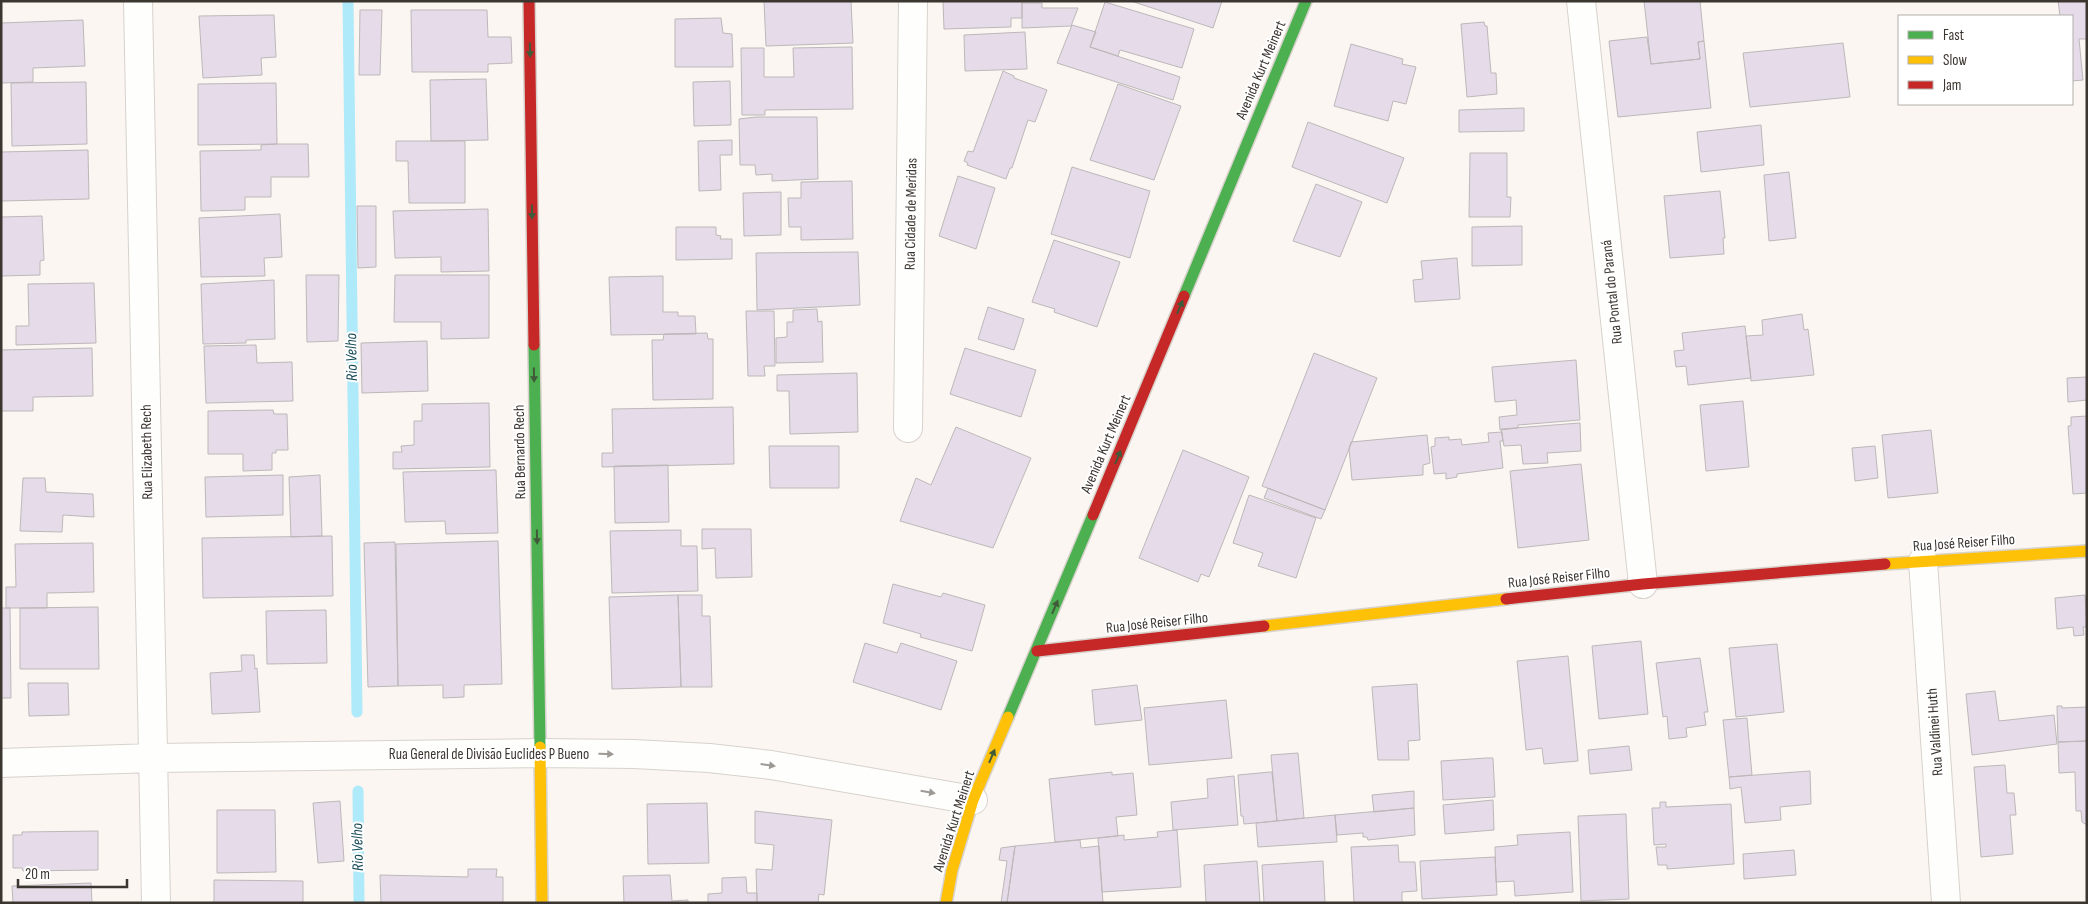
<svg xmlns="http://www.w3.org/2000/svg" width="2088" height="904" font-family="'Sofia Sans Condensed',sans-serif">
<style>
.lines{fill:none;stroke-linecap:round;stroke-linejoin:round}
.stream{stroke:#aeeafa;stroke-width:11}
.building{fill:#e6dce9;stroke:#bcb8b9}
.street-casing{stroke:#d7d2cc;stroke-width:30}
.fast-casing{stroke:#d7d2cc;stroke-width:14}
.slow-casing{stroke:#d7d2cc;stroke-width:14}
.jam-casing{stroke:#d7d2cc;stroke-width:14}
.street{stroke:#fefefd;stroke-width:28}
.fast{stroke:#4caf50;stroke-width:11}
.slow{stroke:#ffc107;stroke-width:11}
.jam{stroke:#c62828;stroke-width:11}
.oneway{fill:#415a3a}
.oneway2{fill:#9d9a96}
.labels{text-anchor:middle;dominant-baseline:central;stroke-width:4;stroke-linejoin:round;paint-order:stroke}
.street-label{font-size:15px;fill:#3c3630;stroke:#fff}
.water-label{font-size:16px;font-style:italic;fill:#184c58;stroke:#fff}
</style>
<rect width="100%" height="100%" fill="#fbf6f1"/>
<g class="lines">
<!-- stream -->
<path class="stream" d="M348 1 357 712
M358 791 359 903"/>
</g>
<!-- building -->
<path class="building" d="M764 1H851L853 43 766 46Z
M943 1H1022V18H1011V27L944 29Z
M1131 1H1222L1213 28Z
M1644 1H1700L1704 41 1698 42 1700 59 1651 64Z
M2058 1H2087V39H2079L2083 80 2072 81V16H2060Z
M1105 2 1194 29 1182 68 1120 50 1118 56 1090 47Z
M1022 3H1042V8H1078L1071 26 1022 28Z
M360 10H382L380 75H359Z
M411 10H487L488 37H511L512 63 488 64V72H412Z
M274 15 276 57 261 58 262 75 203 78 199 16Z
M721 18 723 33 732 34 733 67H675V19Z
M83 20 85 66 33 68V82L1 83V23Z
M1484 22 1485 26H1487L1491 73H1496L1497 94 1467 97 1461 24Z
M1072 25 1096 32 1090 47 1180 77 1173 100 1057 63Z
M1025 32 1027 69 965 71 964 35Z
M1647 37 1651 64 1700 59 1698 42 1704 41 1711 108 1618 117 1609 41Z
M1843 43 1850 97 1750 107 1743 53Z
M1351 44 1403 59 1402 64 1416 67 1406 104 1393 101 1388 121 1334 106Z
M852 47 853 109 765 110V115H742L741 48H764V77H794L793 48Z
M1003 71 1014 76V78L1047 90 1035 122 1028 120 1012 168H1010L1006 179 967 165 968 163 964 161 968 151 973 152Z
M486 79 488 140 431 141 430 80Z
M730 81 731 125 694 126 693 82Z
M86 82 87 144 12 146 11 83Z
M276 83 277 144 198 145V84Z
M1118 84 1181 106 1154 180 1090 160Z
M1524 108V131L1459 132V110Z
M756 117H817L818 179 772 181V174L756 175 755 165H740L739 119Z
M1308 122 1404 158 1387 203 1292 167Z
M1761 125 1764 165 1701 172 1697 132Z
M732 140V155H720L721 190 699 191 698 141Z
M396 141H465V203H409L408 161H396Z
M277 144H308L309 177H271V197H245V210L201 211 200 151 261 150V145Z
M88 150 89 199 1 201V152Z
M1470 153H1507V197H1511L1510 217H1469Z
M1072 167 1150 191 1130 258 1051 234Z
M1789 172 1796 238 1769 241 1764 175Z
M958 176 995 188 976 249 939 236Z
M852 181 853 239 801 240V227H789L788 198H801V182Z
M1316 184 1362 202 1340 257 1293 241Z
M1720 191 1725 238H1723L1724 254 1670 258 1664 196Z
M781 192V235L744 236 743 193Z
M357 206H376V267L358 268Z
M488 209 489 271 441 272V257L395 258 393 211Z
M280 214 282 257 264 258 265 276 201 277 199 218Z
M42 216 44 260 40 261V275L1 276V217Z
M1522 226V265L1472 266V227Z
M676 227H716V235L721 236 720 239H732V259L676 260Z
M1054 240 1120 262 1097 327 1054 312 1055 309 1032 302Z
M858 252 860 305 757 310 756 253Z
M1457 258 1460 299 1415 302 1413 280 1423 279 1421 261Z
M306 275H339L338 341 307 342Z
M395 275H489V338L441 339V322H394Z
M663 276V312H678V316H695L696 334 611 335 609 277Z
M274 280 275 339 246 340V343L203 344 201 284Z
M94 283 96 343 16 345V326H29L28 284Z
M988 307 1024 319 1014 350 978 339Z
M817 309 818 322 822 321 823 362 776 363V338L787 337V322H793V310Z
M746 311H774L775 366H764L765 376H748Z
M1802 314 1804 330 1808 329 1814 375 1751 381 1746 336 1763 335 1762 320Z
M1745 326 1751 378 1688 385 1686 366 1676 367 1674 351 1684 350 1682 333Z
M707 333 708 339H713V399L653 400 652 340H663L664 334Z
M427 341 428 391 362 393 361 343Z
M256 345 257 363 292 362 293 401 206 403 204 346Z
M92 348 93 396 33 397V411H1V350Z
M965 348 1036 370 1021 417 950 394Z
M1314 353 1377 378 1325 510 1262 486Z
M1576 360 1580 420 1518 425V428L1500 430 1499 417 1517 415 1516 400 1495 402 1492 367Z
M857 373 858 432 790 434 789 391H777V375Z
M2087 377V400L2068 402 2067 378Z
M1743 401 1749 467 1706 471 1700 405Z
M489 403 490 467 393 469V452H402L401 446 414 445V421H422V404Z
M733 407 734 464 602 467V453H613L612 409Z
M273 410 274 414H287L288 450H276V453H272V470L243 471V454H208V411Z
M2087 416V493L2073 494 2068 426H2071V417Z
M1580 423 1581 451 1547 453 1548 463 1523 464 1521 445 1504 446 1501 429Z
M956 427 1031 458 993 548 900 521 916 478 931 485Z
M1931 430 1938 493 1888 498 1882 435Z
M1502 432 1503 441H1500L1503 468 1457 474V477L1446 479V473L1434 474 1431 447 1435 446V438L1449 437V440L1461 439 1462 445 1489 442 1488 433Z
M1427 435 1430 463 1423 465V475L1352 480 1349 448 1351 442Z
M769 446H839V488H770Z
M1875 446 1878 478 1855 481 1852 448Z
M1183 450 1249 477 1209 577 1201 574 1198 582 1139 558Z
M1581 464 1589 540 1518 548 1510 471Z
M668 465 669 522 615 523 614 466Z
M496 470 498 533 446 534 445 521 405 522 403 472Z
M283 475V515L206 517 205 477Z
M320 475 322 536 291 537 289 477Z
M23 478H45L46 492 93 494 94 517 63 515 62 532 20 531Z
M1268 488 1325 510 1321 519 1264 498Z
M1249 495 1316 518 1296 578 1258 566 1263 553 1233 543Z
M702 529H751L752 577 716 578 715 548 702 549Z
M681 530V546H697L698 591 612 593 610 531Z
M332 536 333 596 203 598 202 538Z
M498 541 502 684 464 685V697L443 698V685L398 686 396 544Z
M395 542 398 686 368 687 364 543Z
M93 543 94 592 47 593V608H6V587H16L15 544Z
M893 584 941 597 943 593 985 605 972 651 920 637 921 634 883 623Z
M678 595 681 687 612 689 609 597Z
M678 595H702V616H710L712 687H681Z
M2085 595 2087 627H2083L2084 635 2074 636 2073 627 2057 629 2055 598Z
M98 607 99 669H20V608Z
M1 608H10L11 698H1Z
M326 610 327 663 267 664 266 611Z
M1641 641 1648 714 1599 719 1592 646Z
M865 643 897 653 901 643 957 661 941 710 853 682Z
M1777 644 1784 712 1736 717 1729 648Z
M241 655H254L255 669 257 668 260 712 212 714 210 673 242 671Z
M1568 656 1578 761 1544 764 1542 748 1526 750 1517 661Z
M1700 658 1708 712H1704L1706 725 1686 728 1687 737 1669 739 1667 716 1663 717 1656 663Z
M28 683H68L69 715 29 716Z
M1417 684 1420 740 1408 741 1409 760H1378L1372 687Z
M1137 685 1142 720 1095 725 1092 690Z
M1995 691 1999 721 2054 715 2057 744 1972 755 1966 694Z
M1226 700 1232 758 1149 765 1144 708Z
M2057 706H2062V708L2087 707V741L2058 742Z
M1747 718 1752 775 1729 777 1723 720Z
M2087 741V825L2082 822 2081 811H2076L2075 772 2059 773 2058 742Z
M1629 746 1632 770 1590 774 1588 750Z
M1298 753 1304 818 1277 821 1271 755Z
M1487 758H1493L1495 797 1443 800 1441 761Z
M2005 765 2007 793H2014L2016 815H2010L2013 854 1981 857 1974 767Z
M1810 771 1811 804 1780 807 1781 820 1745 823 1741 787 1730 789 1729 777Z
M1112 772V775L1133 773 1137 815 1116 817 1118 836 1055 842 1049 779Z
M1270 772H1272L1277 821 1244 824 1243 816H1241L1238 775Z
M1234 776 1238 825 1173 830 1171 802 1208 798 1207 779Z
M1414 791V808L1374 812 1372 795Z
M1493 800 1494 830 1445 834 1443 805Z
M340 801 344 861 318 863 313 803Z
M1660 802H1666V807L1731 804 1734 864 1667 869V865H1658L1656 847H1666V844L1654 845 1652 808H1660Z
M707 803 709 863 648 864 647 804Z
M1414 808 1415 835 1368 840 1367 837H1363V833L1337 835 1335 815Z
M217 810H275L276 872 217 873Z
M755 811 832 820 824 895 819 894 818 903H757L756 869 772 870 774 845 755 843Z
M1626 814 1629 899 1581 901 1578 816Z
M1335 815 1337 842 1258 847 1256 823Z
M1177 830 1181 887 1102 892 1098 838 1124 835V840L1158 837 1157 832Z
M98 831V870L23 871 22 868H13V835H22V832Z
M1570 832 1573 892 1515 896 1514 881 1496 882 1495 847 1518 845 1517 835Z
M1080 840 1081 848 1099 846 1103 903H1007L1015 846Z
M1398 845 1399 862H1415L1417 891 1402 892V903H1354L1351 847Z
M1015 846 1007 903H1001L1007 861 999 860 1001 848Z
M1794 850 1796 875 1744 879 1743 854Z
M1495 857 1497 895 1422 899 1420 861Z
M1257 861 1260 903H1206L1204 865Z
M1323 861 1325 903H1264L1262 865Z
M468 869H497L496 877H503V903H381L380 875 468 877Z
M670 875 672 901 688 900V903H624L623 876Z
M746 877 747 893H757V903H708V894L722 893V878Z
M214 880 303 881V903H214Z
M91 883 92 903H13L12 886Z"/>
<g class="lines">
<!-- street casing -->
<g class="street-casing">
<path id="street" d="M138 1 156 903
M1581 1 1643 584
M908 428 913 1
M1923 561 1946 903
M1 763 154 758 540 753 634 754 709 758 771 765 973 800"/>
</g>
<!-- fast casing -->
<g class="fast-casing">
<path id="fast" d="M1184 296 1306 1
M534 345 540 747
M1008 717 1093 515"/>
</g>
<!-- slow casing -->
<g class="slow-casing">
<path id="slow" d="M1885 564 2087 551
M1264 626 1506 599
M540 747 542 903
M946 903 952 870 973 800 1008 717"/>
</g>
<!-- jam casing -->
<g class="jam-casing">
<path id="jam" d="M529 1 534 345
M1093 515 1184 296
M1506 599 1643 584 1885 564
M1037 651 1264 626"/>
</g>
<!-- street -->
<use href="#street" class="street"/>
<!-- fast -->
<use href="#fast" class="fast"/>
<!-- slow -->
<use href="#slow" class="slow"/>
<!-- jam -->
<use href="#jam" class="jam"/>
</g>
<!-- one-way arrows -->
<defs><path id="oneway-solid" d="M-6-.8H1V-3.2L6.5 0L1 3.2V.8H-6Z" transform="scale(1.25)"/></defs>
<g class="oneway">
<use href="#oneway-solid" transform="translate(530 50) rotate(89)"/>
<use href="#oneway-solid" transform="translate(532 212) rotate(89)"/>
<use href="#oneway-solid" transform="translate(1180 307) rotate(-67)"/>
<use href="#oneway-solid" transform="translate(534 375) rotate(89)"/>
<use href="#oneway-solid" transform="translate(1118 457) rotate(-67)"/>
<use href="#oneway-solid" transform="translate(537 537) rotate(89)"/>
<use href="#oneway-solid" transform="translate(1055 607) rotate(-67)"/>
<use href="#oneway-solid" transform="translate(992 756) rotate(-67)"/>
</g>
<g class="oneway2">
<use href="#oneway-solid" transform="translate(606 754) rotate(1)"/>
<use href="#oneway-solid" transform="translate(768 765) rotate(8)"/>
<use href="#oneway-solid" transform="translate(928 792) rotate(10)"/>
</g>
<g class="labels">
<!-- street labels -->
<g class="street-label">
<text transform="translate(1261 70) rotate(-67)">Avenida Kurt Meinert</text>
<text transform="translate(911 214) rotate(-89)">Rua Cidade de Meridas</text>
<text transform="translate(1612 292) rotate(-96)">Rua Pontal do Paraná</text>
<text transform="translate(1106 444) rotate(-67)">Avenida Kurt Meinert</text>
<text transform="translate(147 452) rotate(-91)">Rua Elizabeth Rech</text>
<text transform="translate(520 452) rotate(-91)">Rua Bernardo Rech</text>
<text transform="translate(1964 543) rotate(-4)">Rua José Reiser Filho</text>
<text transform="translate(1559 578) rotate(-6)">Rua José Reiser Filho</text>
<text transform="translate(1157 623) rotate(-6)">Rua José Reiser Filho</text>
<text transform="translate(1935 732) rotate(-94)">Rua Valdinei Huth</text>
<text x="489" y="754">Rua General de Divisão Euclides P Bueno</text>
<text transform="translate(954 821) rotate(-72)">Avenida Kurt Meinert</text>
</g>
<!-- water labels -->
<g class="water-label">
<text transform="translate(352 357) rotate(-91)">Rio Velho</text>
<text transform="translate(358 847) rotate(-91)">Rio Velho</text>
</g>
</g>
<!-- border -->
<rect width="2088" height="904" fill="none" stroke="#3c3630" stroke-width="5"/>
<!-- legend -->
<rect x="1898" y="15" width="175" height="90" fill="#ffffff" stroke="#b1afac"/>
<rect x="1908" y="31" width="25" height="8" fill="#4caf50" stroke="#b1afac"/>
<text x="1943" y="40" font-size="15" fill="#3c3630">Fast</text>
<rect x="1908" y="56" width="25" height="8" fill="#ffc107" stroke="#b1afac"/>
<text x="1943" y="65" font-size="15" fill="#3c3630">Slow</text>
<rect x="1908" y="81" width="25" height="8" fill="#c62828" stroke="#b1afac"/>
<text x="1943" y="90" font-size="15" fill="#3c3630">Jam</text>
<!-- scale -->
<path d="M18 879v8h109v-8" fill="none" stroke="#3c3630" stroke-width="2.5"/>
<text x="25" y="879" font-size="15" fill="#3c3630" stroke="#ffffff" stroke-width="4" paint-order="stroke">20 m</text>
</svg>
